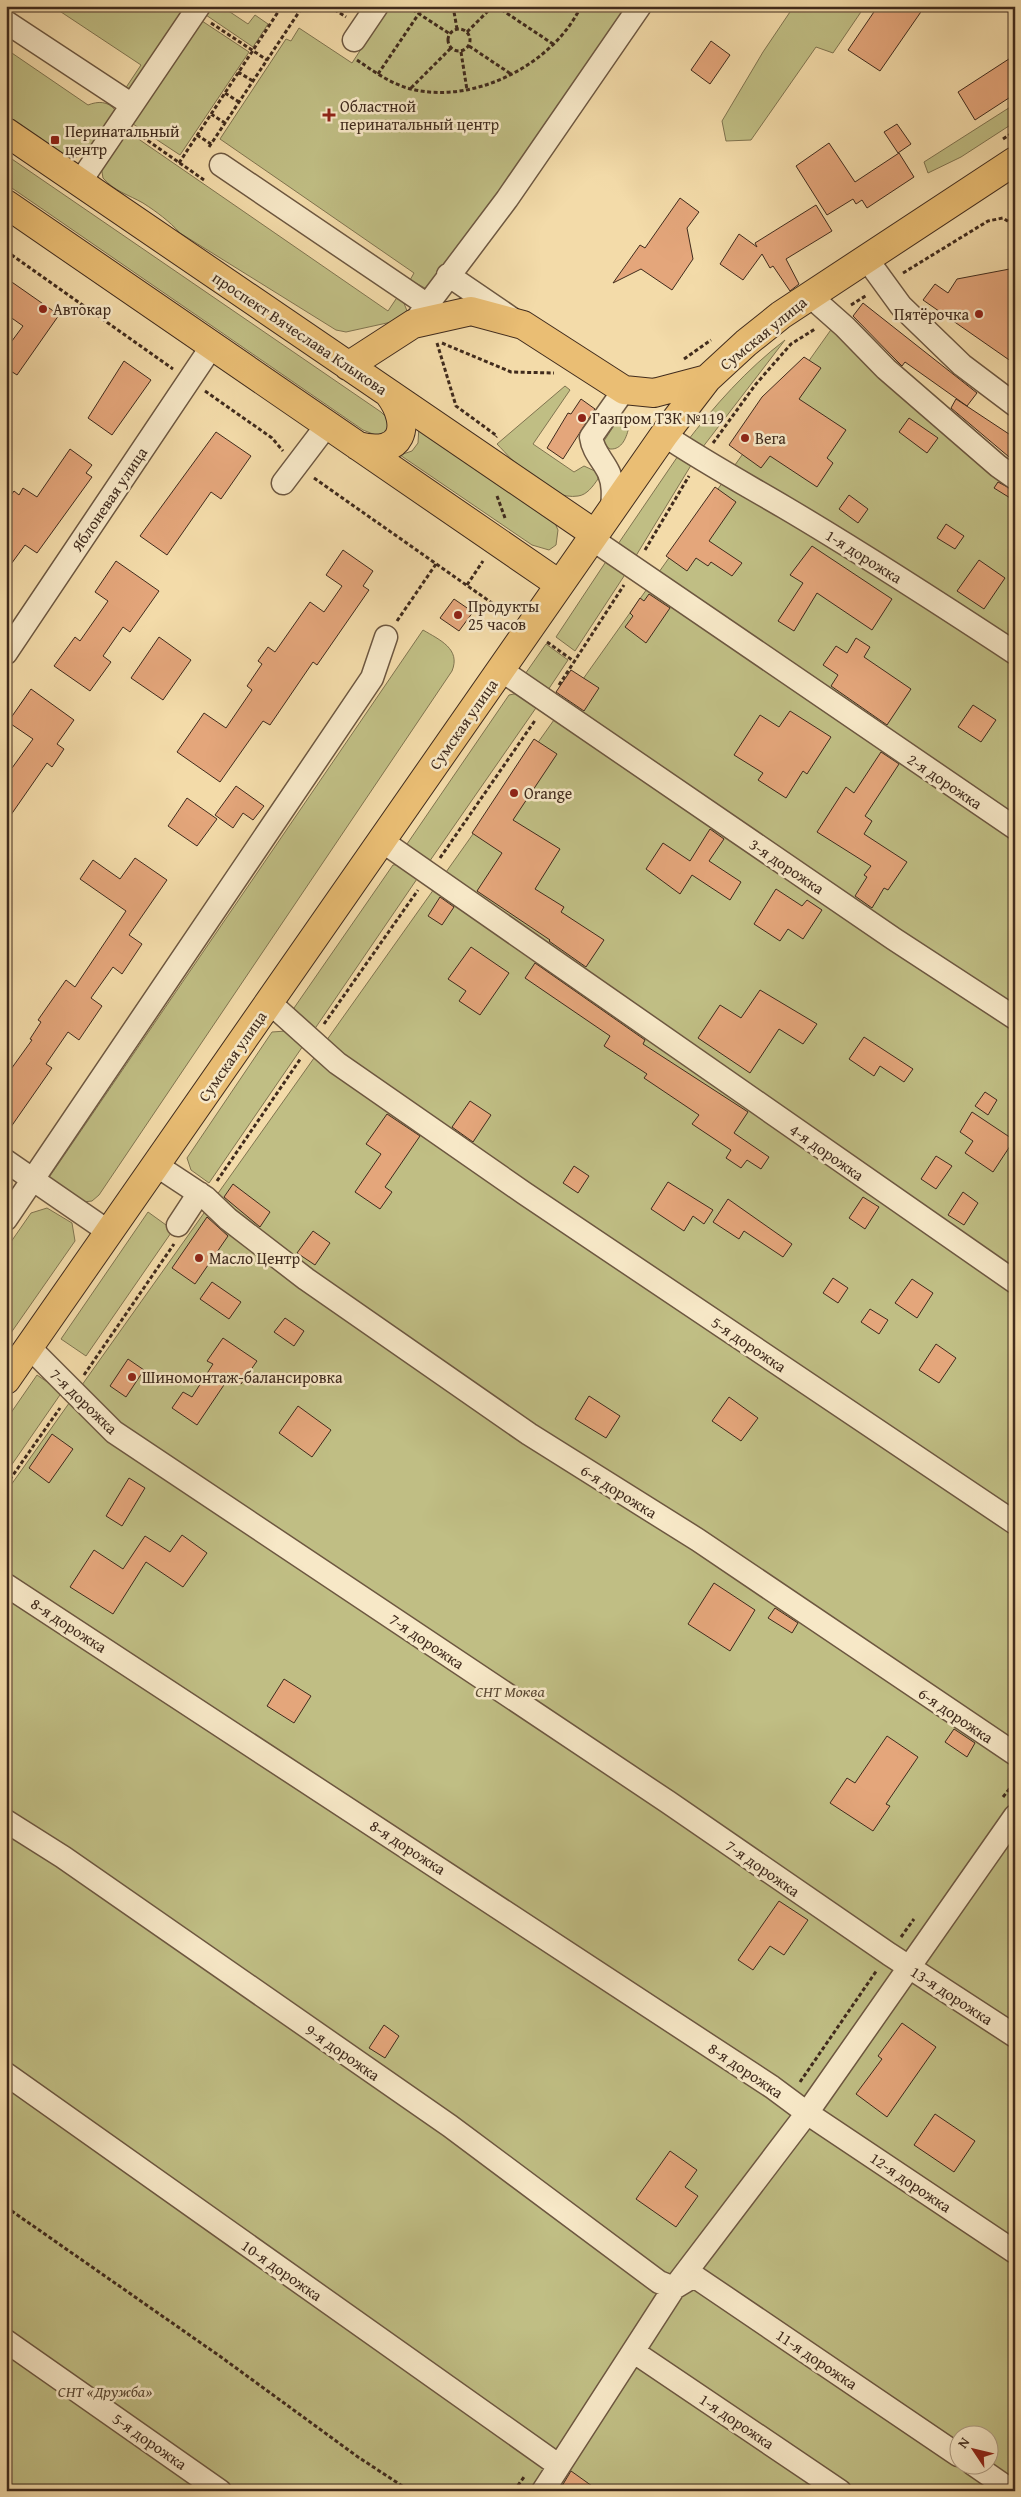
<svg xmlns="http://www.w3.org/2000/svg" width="1021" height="2497" font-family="'Gentium Book Plus',serif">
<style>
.green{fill:#c0be84;stroke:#807450;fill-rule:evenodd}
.building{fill:#e4a67b;stroke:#402b1d}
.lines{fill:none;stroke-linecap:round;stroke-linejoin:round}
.minor-casing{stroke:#6d5740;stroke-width:25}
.major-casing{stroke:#402b1d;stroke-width:30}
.path{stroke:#402b1d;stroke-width:3;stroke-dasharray:4 2.5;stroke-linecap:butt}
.minor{stroke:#f7e8c7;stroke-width:22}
.major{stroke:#eabe74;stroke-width:28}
.poi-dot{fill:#8f2418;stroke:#f7e8c7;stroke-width:2}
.labels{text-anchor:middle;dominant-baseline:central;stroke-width:5;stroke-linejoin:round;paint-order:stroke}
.poi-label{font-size:16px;fill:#402b1d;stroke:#f7e8c7;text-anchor:start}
.street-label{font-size:16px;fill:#402b1d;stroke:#f7e8c7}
.park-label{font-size:16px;font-style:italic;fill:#5a4832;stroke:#f7e8c7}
</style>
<rect width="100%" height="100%" fill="#f3dba9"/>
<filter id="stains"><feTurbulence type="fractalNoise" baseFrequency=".004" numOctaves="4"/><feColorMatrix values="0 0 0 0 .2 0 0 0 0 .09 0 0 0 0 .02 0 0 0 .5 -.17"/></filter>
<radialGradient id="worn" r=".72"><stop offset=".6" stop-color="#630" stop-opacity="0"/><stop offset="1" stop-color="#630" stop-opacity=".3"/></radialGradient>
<!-- green -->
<path class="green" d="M52 6H187L130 90 125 89 141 65Z
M207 6H221L248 24 255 15 268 24 253 47 203 13Z
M389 6H632L432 286 425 288 410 280 414 273 220 139 286 39 291 41 299 28 352 63Z
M794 6H865L833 53 816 47 751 140 726 141 722 121 763 52Z
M199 19 249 52 180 155 130 122Z
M6 49 88 105C98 101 108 101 115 110L86 155 72 158 64 156 6 116Z
M1015 104V122L961 157 928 173 924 162Z
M124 129 388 311 400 293 409 316 405 319 346 332 336 330 180 233C169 221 157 212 143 203 129 195 114 191 103 178L101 166Z
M6 155 381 412 387 418 388 429 384 434 378 436 363 430 6 184Z
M840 317 1015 467V2491H6V1492ZM958 2434H988V2464H958Z
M785 340 699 452 685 444C715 405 746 370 785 340Z
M565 386 570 390 533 444 574 472 584 466 597 472 598 479C593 486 587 495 578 496 549 501 514 462 497 444Z
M621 420 629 426C627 437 622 450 610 449L605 445 604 441 617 421Z
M419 426 554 521 558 530 556 545 549 550 532 545 400 455 412 451 418 443Z
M680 453 693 462 634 559 616 547Z
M607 560 626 573 575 651 556 637Z
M423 630C440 640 461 649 452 671L99 1195 92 1201 83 1202 48 1179Z
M546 644 568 660 546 693 523 677Z
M519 693 538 705 427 865 409 853 407 844 509 695Z
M401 864 419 876 314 1030 297 1017 294 1008 393 865Z
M286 1031 305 1043 209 1183 191 1170 187 1158 272 1032Z
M47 1208 72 1223 75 1241 6 1340V1249L31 1213Z
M148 1212 173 1230 86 1356 61 1339Z
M37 1375 62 1392 6 1473V1420Z"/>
<!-- building -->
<path class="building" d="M878 6H925L880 71 848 50Z
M711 41 730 55 710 84 691 70Z
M1015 55V94L975 120 958 92Z
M897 124 911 144 898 153 884 132Z
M829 143 855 182 899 153 914 177 867 208 862 200 856 204 853 199 827 215 796 166Z
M680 198 699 212 687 228 693 259 672 290 641 269 613 283 640 245 645 248Z
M816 205 832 231 786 259 799 284 790 291 773 266 770 268 762 254 743 280 720 264 739 234 757 247 755 243Z
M1015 268V364L923 300 935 284 948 293 957 279Z
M6 278 59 315 17 375 6 368V349L23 326 6 314Z
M863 303 977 393 967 406 905 362 902 366 895 359 853 316Z
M804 357 821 368 799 399 846 430 827 458 833 463 817 487 770 456 761 468 729 445 762 397Z
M124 361 151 380 112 435 88 418Z
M581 399 595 409 563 459 547 448 568 413 571 414Z
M956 399 1015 438V462L951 408Z
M909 418 938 438 927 453 899 432Z
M216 432 251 456 221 499 211 492 167 555 140 536Z
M70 449 92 465 86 473 92 477 37 553 25 545 6 571V502L14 491 19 495 23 488 37 497Z
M998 482 1015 491V501L994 488Z
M715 487 736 502 709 541 742 563 732 576 711 562 708 566 696 558 687 571 666 556Z
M849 495 868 509 858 523 839 509Z
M946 524 964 536 955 549 937 538Z
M812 546 892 599 872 630 817 593 794 631 778 621 803 583 790 575Z
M343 550 373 571 363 586 369 590 317 665 313 662 270 725 263 721 220 782 177 752 204 713 226 728 252 690 247 686 262 664 258 661 268 647 275 652 310 602 324 612 342 586 326 575Z
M979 560 1005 578 984 609 957 591Z
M116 561 159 591 130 632 123 627 103 656 111 662 90 691 54 666 75 637 80 641 108 601 95 592Z
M649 594 670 608 646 643 625 627 633 616 630 613 640 598 644 601Z
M454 599 473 612 459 631 440 618Z
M159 637 191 660 163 700 131 678Z
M856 638 870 647 864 657 911 689 887 725 831 686 838 675 823 665 836 646 847 653Z
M571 670 599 688 584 711 556 692Z
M31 689 74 720 57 744 64 749 52 767 47 763 6 822V764L12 768 33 739 8 722Z
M973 705 996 720 981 742 958 727Z
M790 711 831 737 807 774 803 771 786 798 758 780 763 773 734 755 760 715 779 727Z
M534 739 557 754 513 820 560 849 535 889 564 907 561 912 604 940 586 967 549 941 550 940 477 891 502 853 472 833Z
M881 752 899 764 865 816 872 821 864 834 907 862 888 890 884 888 872 908 855 896 867 877 864 875 871 866 817 832 846 787 854 793Z
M236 786 264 806 253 820 243 813 233 828 215 815Z
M187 798 217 819 197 846 168 826Z
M710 829 724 839 709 861 741 882 730 900 692 875 680 894 646 869 663 843 690 861Z
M135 858 167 880 129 935 142 944 122 974 113 967 91 998 102 1006 79 1040 68 1032 46 1064 52 1068 6 1134V1076L32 1040 30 1039 41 1022 38 1020 66 980 75 987 126 911 80 879 93 860 120 879Z
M776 889 802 906 807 900 822 910 803 939 788 929 780 941 754 924Z
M440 897 454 907 442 925 428 916Z
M471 947 509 973 480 1015 459 1001 466 991 448 979Z
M535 963 645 1040 643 1044 748 1112 734 1133 769 1157 761 1169 747 1160 741 1168 726 1158 731 1150 692 1124 699 1115 644 1078 647 1074 604 1046 610 1036 525 978Z
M760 990 817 1024 803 1044 779 1029 750 1073 698 1038 720 1005 741 1018Z
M864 1037 913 1069 904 1082 880 1066 874 1076 849 1059Z
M985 1092 997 1100 988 1115 975 1106Z
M470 1101 491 1115 473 1142 452 1127Z
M972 1112 1014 1140 993 1172 965 1153 973 1141 960 1132Z
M387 1114 420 1136 385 1187 392 1192 380 1209 355 1192 381 1154 366 1144Z
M936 1156 952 1166 936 1189 921 1179Z
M574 1166 589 1176 578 1193 563 1183Z
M668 1182 713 1210 704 1224 693 1216 684 1231 651 1209Z
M233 1184 270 1212 260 1227 224 1197Z
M963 1192 978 1203 964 1225 948 1215Z
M863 1197 879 1207 865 1229 849 1218Z
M728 1199 792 1244 783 1257 744 1231 739 1239 713 1222Z
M207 1217 228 1236 195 1284 172 1268Z
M313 1231 330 1243 315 1265 297 1253Z
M833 1278 848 1288 838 1303 823 1293Z
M912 1279 933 1293 917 1318 895 1303Z
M212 1282 241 1302 229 1319 200 1299Z
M870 1309 888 1320 879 1334 861 1322Z
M285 1318 304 1331 294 1346 274 1332Z
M223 1338 257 1361 241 1384 230 1376 197 1425 172 1408 183 1392 192 1397 213 1364 207 1361Z
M936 1344 956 1358 939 1383 919 1370Z
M128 1359 144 1370 126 1397 110 1386Z
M589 1396 620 1416 606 1438 575 1419Z
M729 1397 758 1418 741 1441 712 1421Z
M298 1406 331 1430 312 1457 279 1433Z
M52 1434 73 1449 49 1483 29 1468Z
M129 1478 145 1488 122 1526 106 1516Z
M182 1535 207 1553 183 1587 146 1562 113 1614 70 1587 94 1550 123 1569 145 1536 170 1552Z
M714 1583 755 1610 730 1651 688 1624Z
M775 1608 798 1623 792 1633 768 1618Z
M284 1679 311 1696 294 1723 267 1706Z
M954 1729 975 1743 967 1757 945 1742Z
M887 1736 918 1757 886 1804 890 1806 873 1831 830 1803 847 1778 855 1783Z
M779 1901 808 1920 784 1955 770 1946 753 1970 738 1960Z
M902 2023 936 2047 887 2117 856 2094 882 2059 878 2056Z
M384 2025 399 2036 385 2058 369 2048Z
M935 2114 975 2141 954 2172 914 2145Z
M670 2151 697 2170 685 2187 698 2196 676 2227 636 2199Z
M571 2471 599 2491H559Z"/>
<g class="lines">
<!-- minor casing -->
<g class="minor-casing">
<path id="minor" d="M6 22 132 105
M354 40 377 6
M221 165 426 304
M80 182 199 6
M866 258 901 306 962 365 1015 405
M448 275 511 318
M810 296 845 327 886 369 998 466 1015 478
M413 324 507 199 640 6
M664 435C703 461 743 483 784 507 862 553 939 603 1015 653
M283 483 327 425
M612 509C613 496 614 485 609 473 603 460 593 452 591 437L624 390
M592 539 1015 828
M6 653 212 346
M501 670 894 939 1015 1018
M382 841 1015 1282
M269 1002 337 1063 524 1193 1015 1523
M6 1161 109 1232
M156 1165 206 1198 228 1219 306 1279 529 1434 698 1540 1015 1754
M6 1219 372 678 386 637
M178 1225 199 1193
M29 1347 114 1432 668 1802 889 1954 1015 2036
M6 1585 772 2087 807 2113 1015 2252
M6 1821 63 1857 450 2126 659 2282 674 2288 694 2276 958 2455
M6 2074 558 2465
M6 2341 220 2491
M634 2352 840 2491
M973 2464 1012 2491
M543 2491 674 2288 807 2113 1015 1816"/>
</g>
<!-- major casing -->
<g class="major-casing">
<path id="major" d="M6 132 595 534
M6 204 559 584
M348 366 413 324 471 311 523 325 624 390 654 393 707 379
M358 446C402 458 413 426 389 394
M6 1380 664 435 707 379 746 343 781 315 1015 161"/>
</g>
<!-- path -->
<path class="path" d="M329 6 346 17
M407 6 450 34
M453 6 457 29
M496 6 553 44
M211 23 267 60
M448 40a11 11 0 1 1 22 0a11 11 0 1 1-22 0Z
M467 32 493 6
M469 46 511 74
M461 52 467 90
M357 60C373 71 391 84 411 89 474 105 554 64 581 6
M238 72 253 81
M378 74 424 6
M411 88 451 48
M225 93 239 102
M211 114 225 123
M137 133 204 180
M197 135 211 144
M1003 139 1015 131
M209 147 303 6
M179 163 282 6
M6 251 173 369
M903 273 988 221 1003 218 1015 226
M851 305 867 295
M437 343 456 406 497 436 496 437
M442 343 511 372 554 373
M684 359 711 340
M205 391 272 438 283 451
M713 443 756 384 791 344 815 329
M314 478 509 615
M497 496 505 518
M645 550 689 476
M467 585 483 561
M397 621 436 564
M547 642 575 662
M559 685 624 585
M440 858 536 719
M324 1024 418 890
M217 1181 301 1058
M84 1375 174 1244
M6 1485 60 1408
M1003 1797 1015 1782
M901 1937 914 1919
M800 2082 877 1970
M6 2207 221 2357 358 2457 410 2491
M514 2491 524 2477"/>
<!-- minor -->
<use href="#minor" class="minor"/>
<!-- major -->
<use href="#major" class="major"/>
</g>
<!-- markers -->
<g class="poi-dot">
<path d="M326.5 107.5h5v5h5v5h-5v5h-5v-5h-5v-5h5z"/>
<rect x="50" y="135" width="10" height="10" rx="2.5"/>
<circle cx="43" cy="309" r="5"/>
<circle cx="979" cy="314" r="5"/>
<circle cx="582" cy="418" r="5"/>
<circle cx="745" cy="438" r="5"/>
<circle cx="458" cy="615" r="5"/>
<circle cx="514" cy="793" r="5"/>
<circle cx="199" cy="1258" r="5"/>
<circle cx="132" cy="1377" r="5"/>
</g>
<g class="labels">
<!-- poi labels -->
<g class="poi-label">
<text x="340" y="106">Областной<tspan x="340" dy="18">перинатальный центр</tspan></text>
<text x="65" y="131">Перинатальный<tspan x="65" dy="18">центр</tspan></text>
<text x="53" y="309">Автокар</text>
<text x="969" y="314" text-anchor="end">Пятёрочка</text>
<text x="592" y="418">Газпром ТЗК №119</text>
<text x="755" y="438">Вега</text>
<text x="468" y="606">Продукты<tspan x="468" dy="18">25 часов</tspan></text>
<text x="524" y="793">Orange</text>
<text x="209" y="1258">Масло Центр</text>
<text x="142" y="1377">Шиномонтаж-балансировка</text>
</g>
<!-- street labels -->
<g class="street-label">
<text transform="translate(300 333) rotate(34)">проспект Вячеслава Клыкова</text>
<text transform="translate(763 333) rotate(-39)">Сумская улица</text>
<text transform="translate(109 499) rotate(-56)">Яблоневая улица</text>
<text transform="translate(864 556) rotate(32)">1-я дорожка</text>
<text transform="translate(463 724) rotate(-55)">Сумская улица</text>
<text transform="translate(945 781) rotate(34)">2-я дорожка</text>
<text transform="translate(787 866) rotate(34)">3-я дорожка</text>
<text transform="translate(232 1056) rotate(-55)">Сумская улица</text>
<text transform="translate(827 1152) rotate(35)">4-я дорожка</text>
<text transform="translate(749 1344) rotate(34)">5-я дорожка</text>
<text transform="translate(84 1401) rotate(44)">7-я дорожка</text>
<text transform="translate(619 1491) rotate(32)">6-я дорожка</text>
<text transform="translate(69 1625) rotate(33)">8-я дорожка</text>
<text transform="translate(427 1641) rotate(34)">7-я дорожка</text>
<text transform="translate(956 1715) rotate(34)">6-я дорожка</text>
<text transform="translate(408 1847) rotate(33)">8-я дорожка</text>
<text transform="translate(763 1868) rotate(35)">7-я дорожка</text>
<text transform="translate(952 1995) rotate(33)">13-я дорожка</text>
<text transform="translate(343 2052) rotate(35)">9-я дорожка</text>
<text transform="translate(746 2070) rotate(34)">8-я дорожка</text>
<text transform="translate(911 2182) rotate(34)">12-я дорожка</text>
<text transform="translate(282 2270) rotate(35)">10-я дорожка</text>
<text transform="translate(817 2359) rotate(34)">11-я дорожка</text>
<text transform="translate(737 2421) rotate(34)">1-я дорожка</text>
<text transform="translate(150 2441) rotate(35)">5-я дорожка</text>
</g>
<!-- park labels -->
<g class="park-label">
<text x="510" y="1691">СНТ Моква</text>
<text x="105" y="2391">СНТ «Дружба»</text>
</g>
</g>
<!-- margin -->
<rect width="1021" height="2497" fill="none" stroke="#f3dba9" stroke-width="25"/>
<rect x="8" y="8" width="1006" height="2482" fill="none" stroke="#402b1d" stroke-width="2.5"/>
<rect x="12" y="12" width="996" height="2472" fill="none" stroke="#402b1d"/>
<!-- north arrow -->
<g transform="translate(974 2450) rotate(305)"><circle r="24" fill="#f7e8c7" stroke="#ae9c83"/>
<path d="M0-4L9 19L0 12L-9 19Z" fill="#8f2418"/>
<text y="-8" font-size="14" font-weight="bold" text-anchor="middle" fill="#402b1d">N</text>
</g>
<rect width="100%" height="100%" filter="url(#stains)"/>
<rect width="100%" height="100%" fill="url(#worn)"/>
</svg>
